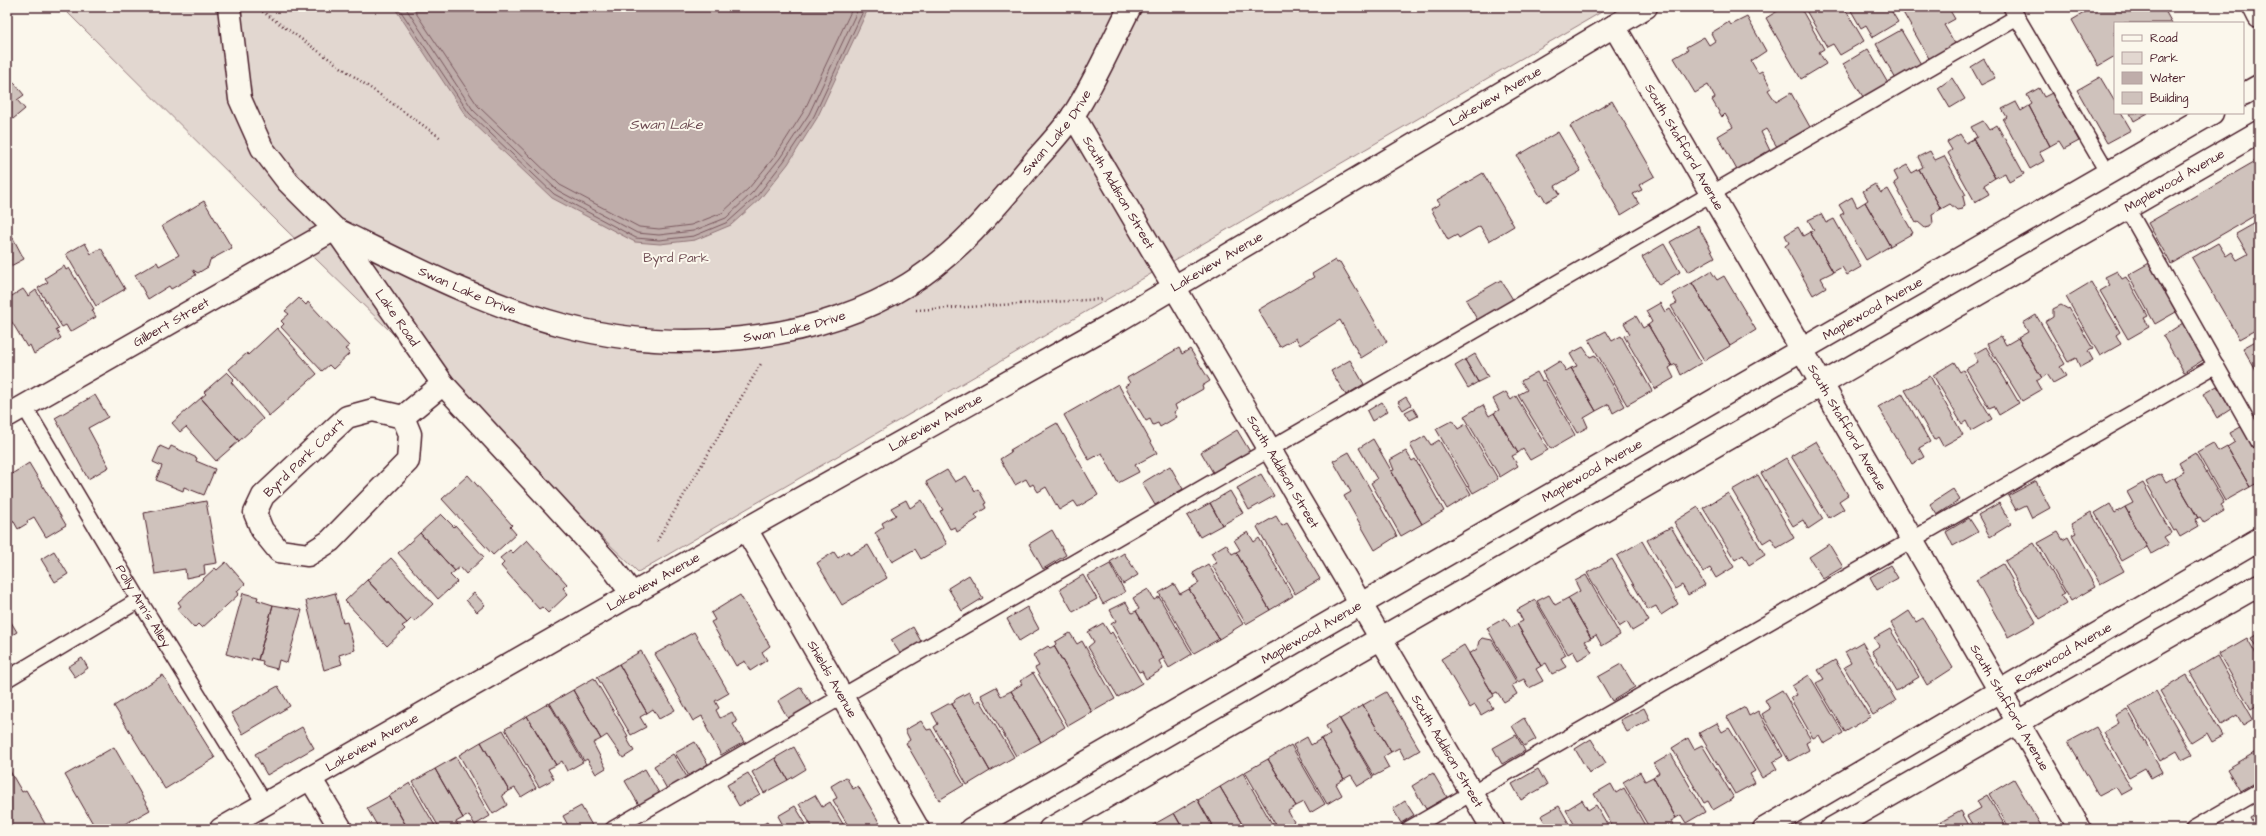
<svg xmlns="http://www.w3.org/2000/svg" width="2266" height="836" font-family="'Architects Daughter',sans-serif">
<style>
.green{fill:#e2d7d0;stroke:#967b7e}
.water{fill:#bfadaa;stroke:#907477}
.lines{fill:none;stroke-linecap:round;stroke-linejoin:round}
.shore{stroke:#79585e;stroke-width:1}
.building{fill:#cfc2bc;stroke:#4a1f2b}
.lane-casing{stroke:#4a1f2b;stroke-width:18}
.street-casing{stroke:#4a1f2b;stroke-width:25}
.secondary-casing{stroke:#4a1f2b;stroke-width:25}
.path{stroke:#4a1f2b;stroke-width:2.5;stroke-dasharray:1 3;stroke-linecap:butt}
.lane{stroke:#fbf7ec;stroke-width:15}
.street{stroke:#fbf7ec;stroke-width:22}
.secondary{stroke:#fbf7ec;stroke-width:22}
.labels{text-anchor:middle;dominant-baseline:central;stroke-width:4;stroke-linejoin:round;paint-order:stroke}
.street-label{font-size:13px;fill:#4a1f2b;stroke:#fbf7ec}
.park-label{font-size:13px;fill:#704d54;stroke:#fbf7ec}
.water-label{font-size:14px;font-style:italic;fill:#6d4a51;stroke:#fbf7ec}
</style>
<rect width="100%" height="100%" fill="#fbf7ec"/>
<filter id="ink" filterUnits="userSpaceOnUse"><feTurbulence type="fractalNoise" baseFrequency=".025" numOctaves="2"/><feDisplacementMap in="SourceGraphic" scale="8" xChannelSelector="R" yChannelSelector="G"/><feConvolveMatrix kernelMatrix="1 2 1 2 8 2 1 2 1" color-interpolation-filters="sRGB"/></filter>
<g filter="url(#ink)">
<!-- green -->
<path class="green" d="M62 7H1610L638 572 283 227Z"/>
<!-- water -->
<path class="water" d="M394 7H869L817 118 788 164 760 199 731 225 695 240 660 244 635 242 552 198 466 116Z"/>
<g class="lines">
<!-- shore -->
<path class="shore" d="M398 7 469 113 554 194 636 238 659 240 694 236 728 222 757 196 784 161 814 116 865 7
M405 7 473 110 557 190 637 233 659 235 693 231 726 218 753 192 780 158 809 114 859 7
M412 7 478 106 560 185 639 227 659 229 691 225 722 213 749 188 776 155 804 111 853 7"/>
</g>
<!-- building -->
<path class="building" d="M1780 7H1800L1824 49 1819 52 1826 64 1801 79 1766 18 1781 9Z
M1804 7H1844L1864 41 1840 55 1833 44 1827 47Z
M1849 7H1889L1898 22 1873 37 1866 25 1861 28Z
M1900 7H1948L1955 19 1944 25 1957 47 1931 62Z
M2094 7H2163L2172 23H2115V56L2098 66 2072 20Z
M1747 17 1766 51 1751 61 1758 73 1762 71 1771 88 1768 90 1776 102 1791 93 1810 127 1794 137 1795 141 1779 150 1766 129 1761 132 1772 155 1756 164 1754 160 1737 170 1718 136 1733 127 1725 114 1722 117 1712 100 1715 98 1708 85 1695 93 1674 58 1688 50 1686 47 1704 37 1709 45 1715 41 1711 33 1729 22 1731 25Z
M1901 30 1922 66 1897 81 1876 44Z
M1868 49 1889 85 1865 100 1843 64Z
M1984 59 1995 78 1981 85 1971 67Z
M7 74 24 95 17 100 25 109 7 124Z
M2100 77 2115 102V113H2121L2131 130 2107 143 2077 90Z
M1952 78 1965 99 1950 108 1938 88Z
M2039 88 2044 97 2052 93 2079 141 2064 149 2059 141 2050 146 2029 106 2032 104 2027 95Z
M1612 101 1655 176 1639 185 1642 190 1633 194 1639 204 1621 215 1570 126Z
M2016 102 2021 111 2029 106 2050 146 2039 152 2044 161 2030 169 2003 120 2007 117 2002 109Z
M2130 113H2148L2134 121Z
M1983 121 1989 130 1997 125 2024 174 2009 182 2005 173 1995 178 1973 139 1977 137 1971 127Z
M1558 132 1581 171 1555 186 1560 194 1546 202 1542 195 1540 196 1517 156Z
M1960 134 1966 143 1973 139 1995 178 1984 185 1989 194 1975 202 1948 153 1952 150 1947 142Z
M1930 151 1935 160 1944 156 1966 195 1963 197 1965 205 1962 209 1957 210 1950 204 1941 209 1919 169 1923 167 1918 157Z
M2259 159V213L2171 264 2148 223Z
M1907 165 1912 173 1919 169 1941 209 1932 214 1933 223 1930 227 1925 228 1918 222 1916 223 1894 183 1898 180 1894 172Z
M1483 173 1514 226 1489 241 1480 226 1459 238 1457 235 1448 240 1431 209 1440 204 1437 200Z
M1875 184 1881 193 1888 189 1913 233 1890 246 1865 202 1868 200 1863 191Z
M1852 197 1857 207 1865 202 1890 246 1866 260 1840 215 1844 213 1839 205Z
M204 201 232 248 210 260 208 267 198 273 193 270 196 275 171 289 169 286 148 299 135 275 157 262 159 266 179 255 162 226Z
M1821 214 1826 223 1834 219 1861 267 1847 275 1842 267 1833 272 1810 232 1814 230 1808 220Z
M2259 221V328L2239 339 2192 258 2218 243 2226 256 2232 252 2237 260 2248 254 2236 234Z
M1698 226 1715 257 1688 272 1670 242Z
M1798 227 1803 236 1810 232 1833 272 1821 278 1826 287 1813 295 1785 246 1789 243 1785 235Z
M12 236 24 259 7 268V239Z
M85 243 91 254 101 248 125 289 96 306 66 254Z
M1664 244 1680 272 1659 285 1642 257Z
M1335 260 1337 263 1340 262 1387 342 1361 358 1340 320 1300 345 1296 338 1280 347 1258 310 1314 277 1312 274Z
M2153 261 2176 300 2171 303 2176 312 2155 324 2128 275Z
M64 266 66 270 69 268 94 309 92 310 96 317 70 332 66 325 62 327 38 288 48 282 45 278Z
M1711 271 1717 280 1724 276 1756 330 1730 346 1692 283Z
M2117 271 2122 279 2126 277 2148 316 2144 318 2149 327 2128 339 2100 291 2110 285 2105 277Z
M1501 280 1515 303 1479 323 1466 300Z
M2091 282 2120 332 2116 335 2121 344 2100 356 2066 297Z
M1692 283 1730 346 1704 361 1671 306 1677 303 1672 294Z
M23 289 28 296 36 290 59 329 56 330 61 338 34 354 30 345 27 347 7 314V299Z
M299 298 306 305 308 302 349 346 345 349 350 353 333 369 329 365 322 371 281 327 284 324 281 321 289 314 285 311Z
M1660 303 1665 312 1670 309 1701 363 1681 375 1676 364 1672 366 1648 325 1652 322 1646 311Z
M2061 305 2068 309 2069 308 2093 349 2088 351 2093 360 2080 367 2076 358 2068 362 2045 322 2053 317V309Z
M2036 315 2065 364 2060 367 2066 376 2053 383 2047 374 2042 378 2018 338 2028 332 2023 323Z
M1636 316 1643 328 1648 325 1672 366 1669 368 1674 378 1655 389 1624 336 1630 334 1624 323Z
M2186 321 2208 357 2184 372 2163 336Z
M277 328 317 374 269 416 229 369 247 353 248 355Z
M1606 331 1612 341 1621 336 1652 391 1627 405 1589 340Z
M2001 336 2006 345 2018 338 2042 378 2036 381 2041 390 2022 401 1987 344Z
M2259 339V376L2243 348Z
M1583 347 1590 357 1595 355 1625 406 1613 413 1609 404 1596 411 1571 368 1577 366 1570 354Z
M1986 347 2019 403 1999 415 1994 406 1989 408 1966 369 1978 362 1974 354Z
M1179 348 1182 354 1190 349 1210 381 1202 386 1203 389 1175 405 1177 410 1174 412 1177 417 1160 427 1158 423 1153 425 1150 419 1146 421 1125 386 1130 383 1127 378Z
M1475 354 1488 377 1478 382 1465 360Z
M1350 360 1364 384 1346 395 1331 371Z
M1465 360 1478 382 1468 388 1455 366Z
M1560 361 1566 371 1571 368 1596 411 1584 418 1588 427 1577 433 1542 372Z
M1954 362 1960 372 1963 370 1992 419 1971 431 1966 421 1962 424 1933 375Z
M227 372 234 379 231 382 263 419 239 441 201 398 206 394 204 392Z
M1537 372 1542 381 1544 380 1575 435 1551 449 1518 395 1527 390 1521 381Z
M1930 376 1963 435 1943 446 1938 437 1934 440 1905 390Z
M1118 384 1157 453 1135 465 1139 472 1118 483 1102 453 1089 460 1064 415Z
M2217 386 2231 409 2217 418 2203 394Z
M1506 392 1511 400 1516 396 1548 450 1530 460 1523 449 1518 453 1494 413 1499 410 1493 399Z
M1902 393 1930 442 1919 448 1924 457 1912 464 1878 407Z
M95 395 108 417 88 428 109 467 88 479 55 418Z
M1406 397 1411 405 1403 410 1398 402Z
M201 398 239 441 216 461 186 427 180 432 172 423Z
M1382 402 1388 411 1372 421 1367 411Z
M1483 405 1489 416 1494 413 1518 453 1512 456 1518 466 1500 477 1464 416Z
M1413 408 1418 416 1410 420 1405 412Z
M1453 420 1458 429 1466 424 1498 479 1473 493 1436 429Z
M1057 423 1098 495 1078 507 1074 501 1059 510 1046 487 1038 492 1033 484 1030 486 1026 479 1015 485 1000 459 1011 452 1010 450Z
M2246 424 2259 447V482L2250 487 2227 447 2235 442 2230 433Z
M1237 430 1252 455 1215 476 1201 452Z
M1425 436 1431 445 1439 440 1471 494 1447 509 1410 445Z
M1373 439 1422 524 1401 536 1371 483 1377 479 1359 448Z
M1816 441 1848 495 1839 501 1844 509 1829 518 1791 456Z
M2213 443 2218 452 2227 447 2250 487 2225 501 2197 452Z
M160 446 169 450 171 446 197 458 196 461 215 469 204 495 184 487 183 491 156 480 162 466 153 462Z
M1406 451 1412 461 1415 459 1444 511 1422 524 1391 471 1394 470 1390 460Z
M1349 452 1397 536 1375 550 1344 496 1351 492 1333 461Z
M2195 453 2224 503 2221 505 2224 511 2204 523 2200 517 2198 518 2174 477 2184 472 2179 463Z
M1786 458 1823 519 1808 529 1803 520 1793 526 1761 473Z
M29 463 66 525 46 537 34 517 27 521 28 523 18 529 13 520 7 524V477Z
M1170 466 1183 489 1155 505 1142 483Z
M947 470 955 482 966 476 975 491 978 489 986 503 984 504 986 508 975 515 978 519 957 532 955 527 950 529 940 511 943 510 926 482Z
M1261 474 1274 496 1249 510 1237 488Z
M2161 474 2166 482 2174 477 2198 518 2195 519 2199 526 2180 537 2176 530 2174 531 2146 482Z
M468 475 512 525 510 527 516 534 493 555 442 499Z
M1758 475 1794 538 1777 548 1771 538 1763 543 1732 490Z
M2036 481 2050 508 2032 518 2026 505 2016 510 2008 496Z
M2143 483 2171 533 2164 537 2169 544 2151 554 2125 507 2133 503 2127 492Z
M1953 489 1960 500 1937 515 1930 504Z
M1230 491 1243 513 1222 525 1210 503Z
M1728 493 1765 555 1749 565 1743 555 1735 560 1703 508Z
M906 500 910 508 922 500 947 544 921 559 915 549 892 562 875 533 884 527 882 523 896 515 891 508Z
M206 501 217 563 204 565 205 574 186 578 185 569 155 574 144 513Z
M1210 503 1222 525 1200 537 1187 516Z
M1999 503 2011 524 1990 537 1978 515Z
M2110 504 2115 513 2125 507 2147 547 2122 561 2095 513Z
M1698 507 1734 567 1716 578 1710 568 1703 572 1674 522Z
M2091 512 2124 571 2100 584 2072 535 2076 533 2071 524Z
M441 514 454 527 455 525 484 557 466 574 460 567 455 571 420 533Z
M1276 516 1282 526 1287 523 1320 579 1295 594 1257 527Z
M1969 518 1978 532 1953 546 1946 532Z
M1671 527 1705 585 1688 595 1682 585 1675 589 1647 540Z
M1052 530 1066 555 1043 569 1029 544Z
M1248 532 1254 542 1259 538 1293 596 1270 610 1236 552 1240 550 1234 540Z
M2058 532 2063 540 2068 537 2095 587 2071 601 2038 543Z
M420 533 455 571 450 575 457 582 438 599 398 553Z
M527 540 567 584 563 588 568 594 548 613 542 607 539 609 501 566 504 563 500 558 510 550 513 553Z
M1642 541 1678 604 1661 615 1656 606 1648 610 1617 556Z
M2034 543 2065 594 2061 596 2066 604 2040 619 2005 561Z
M1226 544 1232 554 1236 552 1270 610 1246 624 1212 565 1217 563 1211 553Z
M1829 544 1843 567 1823 579 1809 557Z
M868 545 887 578 842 605 817 563 834 552 838 558 848 551 850 555Z
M54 551 68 574 55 582 41 559Z
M1124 553 1138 575 1123 584 1110 562Z
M391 558 433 604 414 622 411 619 407 623 367 580Z
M1612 559 1649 621 1632 631 1627 622 1619 627 1587 573Z
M226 562 245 584 237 591 239 594 202 628 198 624 194 628 177 609 181 606 178 602 215 568 217 570Z
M1110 564 1125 592 1103 604 1088 576Z
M1208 564 1243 624 1219 639 1189 589 1199 583 1193 573Z
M2003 564 2036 622 2008 637 1976 580Z
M1890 565 1898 578 1877 590 1870 577Z
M969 575 983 598 962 611 948 588Z
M1083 575 1097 599 1073 612 1060 589Z
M1586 575 1620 635 1602 646 1596 635 1591 638 1568 598 1580 591 1575 581Z
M367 580 407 623 402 626 405 629 387 646 345 601Z
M1174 584 1180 594 1189 589 1219 639 1194 653 1159 593Z
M1148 589 1154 600 1159 597 1192 654 1169 668 1136 611 1139 609 1133 598Z
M243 593 258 597 257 600 273 605 258 660 252 658 251 661 226 654Z
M335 593 343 623 347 622 355 650 339 655 342 664 324 670 306 601Z
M474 593 485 605 477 612 466 600Z
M740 595 770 646 762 652 767 660 750 671 745 661 736 666 711 622 715 620 711 613Z
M1549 595 1555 605 1568 598 1591 638 1585 641 1592 652 1578 660 1573 651 1568 654 1537 601Z
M1535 600 1566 655 1561 658 1566 667 1552 674 1546 663 1541 666 1517 624 1523 621 1517 610Z
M1126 602 1132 613 1136 611 1164 658 1159 661 1163 669 1146 679 1142 671 1139 672 1111 624 1116 621 1110 610Z
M273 605 302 610 287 663 279 660 277 669 262 665 263 661 258 660Z
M1027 607 1039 629 1019 641 1007 619Z
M1909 611 1916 622 1923 618 1953 668 1927 685 1891 623Z
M1505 618 1511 628 1517 624 1541 666 1536 669 1543 681 1529 688 1524 679 1518 682 1487 628Z
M11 622 17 632 7 638V624Z
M1103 623 1110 634 1112 632 1142 683 1118 697 1088 647 1094 642 1088 632Z
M913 627 922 643 901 655 891 640Z
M1890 629 1919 677 1896 691 1872 651 1879 646 1874 638Z
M694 632 729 693 715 701 719 708 716 710 720 718 732 712 737 722 733 724 744 742 721 755 706 727 708 726 702 716 693 721 655 654Z
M1070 633 1077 644 1082 641 1115 699 1092 712 1054 646 1056 644 1055 642Z
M2259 633V652L2251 638Z
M1482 638 1492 640 1517 683 1512 685 1517 694 1504 702 1497 692 1493 694 1469 654 1477 649 1479 641Z
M2247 638 2259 659V704L2251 709 2219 654Z
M1862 642 1896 701 1873 715 1844 667 1851 663 1845 652Z
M1464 645 1494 696 1488 700 1493 708 1481 715 1475 705 1470 708 1441 659Z
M1048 646 1050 648 1054 646 1092 712 1068 726 1035 668 1039 666 1033 655Z
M641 651 675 710 659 719 653 709 647 713 619 664Z
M2217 656 2253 719 2243 725 2237 715 2221 725 2190 672Z
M82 658 88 668 75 677 68 667Z
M1835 660 1870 717 1845 732 1816 683 1824 679 1818 670Z
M619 664 647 713 640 717 646 727 631 735 597 677Z
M1621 664 1635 687 1612 701 1598 677Z
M1033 673 1065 727 1041 742 1011 691 1022 684 1020 681Z
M163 675 215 758 165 789 114 706Z
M1809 675 1843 733 1824 744 1819 735 1813 738 1790 698 1797 695 1792 686Z
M2187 675 2223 736 2212 742 2207 733 2191 743 2160 691Z
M594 678 628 736 626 737 634 751 623 758 607 735 601 739 573 690Z
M278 686 290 706 243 734 231 713Z
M801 687 812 706 789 720 778 701Z
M996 687 1001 696 1011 691 1041 742 1016 756 981 695Z
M573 690 601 739 593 743 606 768 596 774 587 759 584 761 550 703Z
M1782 690 1811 740 1806 743 1809 750 1789 761 1762 714 1770 709 1765 700Z
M2156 691 2192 755 2182 760 2177 751 2160 761 2129 707Z
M969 692 975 703 980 700 1014 757 990 771 952 704 955 702 954 700Z
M1386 692 1420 750 1405 759 1399 748 1391 752 1363 705Z
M549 703 583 762 567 771 562 761 556 765 527 716Z
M948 704H952L990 771 967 785 934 727 938 724 932 713Z
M1363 705 1391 752 1383 757 1389 768 1374 776 1340 719Z
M1745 707 1749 716 1758 711 1783 756 1773 762 1777 769 1762 778 1727 717Z
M1644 708 1650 720 1627 732 1620 720Z
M2127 709 2162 772 2151 778 2145 768 2129 777 2104 732 2119 723 2115 715Z
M527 716 556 765 548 769 554 779 539 787 505 729Z
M1339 718 1373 777 1358 786 1351 775 1344 779 1321 739 1330 734 1326 726Z
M1524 718 1536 739 1524 746 1512 726Z
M921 721 927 730 931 729 964 785 939 800 906 743 910 740 905 730Z
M1717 723 1722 732 1729 728 1755 771 1750 774 1755 783 1735 794 1699 733Z
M302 727 314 748 267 775 255 754Z
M2096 727 2132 789 2121 795 2116 787 2099 796 2068 742Z
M503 730 536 788 521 797 515 788 509 791 481 742Z
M1516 735 1525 751 1502 764 1493 748Z
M1307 737 1311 745 1321 739 1344 779 1336 784 1342 795 1327 804 1293 745Z
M1688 738 1694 749 1702 745 1734 798 1713 810 1708 801 1704 803 1672 748Z
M1591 739 1606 763 1589 773 1575 749Z
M481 742 509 791 502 795 507 805 493 814 459 755Z
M695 742 708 764 689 776 675 753Z
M1291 745 1325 804 1310 813 1304 802 1296 806 1268 759Z
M114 747 150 810 116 829H96L65 775Z
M794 747 806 769 788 780 775 758Z
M2259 750V780L2240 791 2227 769Z
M673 754 687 777 667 789 654 766Z
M1671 754 1705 812 1686 823 1681 815 1676 818 1653 777 1659 773 1654 764Z
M456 757 490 816 475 825 469 815 463 818 435 769Z
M775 758 788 780 764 793 752 772Z
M1268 759 1296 806 1288 811 1294 822 1281 829H1278L1245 772Z
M7 766 22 792 26 790 48 829H7Z
M435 769 463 818 456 822 460 829H440L413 782Z
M645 769 659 793 639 805 625 781Z
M1538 769 1547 785 1521 800 1512 784Z
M1640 772 1645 781 1653 777 1676 818 1671 821 1676 829H1650L1623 782Z
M748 773 760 794 739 806 727 785Z
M1243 773 1275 829H1245L1220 787Z
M1433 773 1447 797 1426 809 1412 786Z
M846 777 853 789 858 786 883 829H850L833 800 837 798 831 786Z
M2014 779 2043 829H2010L1989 794Z
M410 783 437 829H408L389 796Z
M1611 784 1616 793 1624 788 1647 829H1614L1594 794Z
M1220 787 1245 829H1214L1198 800Z
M815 795 822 807 830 802 846 829H813L799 804Z
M1987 795 2007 829H1975L1967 816 1981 808 1977 801Z
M389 796 408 829H379L367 808Z
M1197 799 1214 829H1183L1174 813Z
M1582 800 1588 810 1596 805 1610 829H1577L1566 810Z
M1405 801 1414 815 1401 823 1393 809Z
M581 806 594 829H570L563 816Z
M795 806 809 829H781L784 827 778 816Z
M1559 806 1572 829H1549L1541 816Z
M1961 811 1971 829H1937L1935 825Z
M1174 813 1183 829H1153L1151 826Z
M2259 813V829H2256L2250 818Z
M767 822 771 829H755Z"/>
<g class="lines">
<!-- lane casing -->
<g class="lane-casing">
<g id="lane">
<path d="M2011 7 2108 173"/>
<path d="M2127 208 2259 442"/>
<path id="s1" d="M24 406 139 600 265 804"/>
<path d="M7 679 139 600"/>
<path d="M613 829 2017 17"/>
<path d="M1409 829 2216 365"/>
<path d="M2193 829 2259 791"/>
</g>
</g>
<!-- street casing -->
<g class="street-casing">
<g id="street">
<path id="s2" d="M229 7 240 99 262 148 288 182 335 229 443 384 612 567 633 595"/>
<path d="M2254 7 2259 17"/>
<path id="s3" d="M1614 26 2080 829"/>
<path d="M2243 95 2259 86"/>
<path id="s4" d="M1073 115 1493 829"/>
<path id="s5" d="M335 229C409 265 482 304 562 325 672 354 811 345 909 284 958 254 997 206 1033 163 1047 147 1062 131 1074 114 1095 82 1112 42 1130 7"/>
<path d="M373 410 403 417 410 434 408 461 330 541 308 555 279 551 262 530 255 513 263 496 347 417Z"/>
<path id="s6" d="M7 416 335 229"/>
<path d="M403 417 443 384"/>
<path id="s7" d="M746 529 918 829"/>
<path d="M310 778 341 829"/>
<path id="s8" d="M971 829 2212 113"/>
<path id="s9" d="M1050 829 2259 132"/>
<path id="s10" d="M1764 829 2259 539"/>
<path d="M1831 829 2259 585"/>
</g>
</g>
<!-- secondary casing -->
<g class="secondary-casing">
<g id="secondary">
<path id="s11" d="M221 829 746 529 1119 320 1646 7"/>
</g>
</g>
<!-- path -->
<path class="path" d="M256 7 441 138
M916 310 1103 299
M657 541 762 362"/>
<!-- lane -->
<use href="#lane" class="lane"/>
<!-- street -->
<use href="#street" class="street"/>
<!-- secondary -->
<use href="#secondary" class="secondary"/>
</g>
</g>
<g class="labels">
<!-- street labels -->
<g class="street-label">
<text stroke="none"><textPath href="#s11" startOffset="1470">Lakeview Avenue</textPath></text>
<text stroke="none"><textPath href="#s5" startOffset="818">Swan Lake Drive</textPath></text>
<text stroke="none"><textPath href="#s3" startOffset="140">South Stafford Avenue</textPath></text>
<text stroke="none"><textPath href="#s9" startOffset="1298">Maplewood Avenue</textPath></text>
<text stroke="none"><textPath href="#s4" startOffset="90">South Addison Street</textPath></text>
<text stroke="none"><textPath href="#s11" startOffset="1146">Lakeview Avenue</textPath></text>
<text stroke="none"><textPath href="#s5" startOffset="146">Swan Lake Drive</textPath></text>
<text stroke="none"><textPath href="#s8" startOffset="1041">Maplewood Avenue</textPath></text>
<text stroke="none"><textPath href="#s2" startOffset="364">Lake Road</textPath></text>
<text stroke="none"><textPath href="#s6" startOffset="189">Gilbert Street</textPath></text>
<text stroke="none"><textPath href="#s5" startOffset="482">Swan Lake Drive</textPath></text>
<text stroke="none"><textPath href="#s11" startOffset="822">Lakeview Avenue</textPath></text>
<text stroke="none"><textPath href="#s3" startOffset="464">South Stafford Avenue</textPath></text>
<text transform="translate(304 458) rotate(-44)">Byrd Park Court</text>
<text stroke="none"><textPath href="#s8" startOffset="717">Maplewood Avenue</textPath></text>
<text stroke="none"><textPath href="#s4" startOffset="414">South Addison Street</textPath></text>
<text stroke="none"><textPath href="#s11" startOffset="498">Lakeview Avenue</textPath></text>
<text stroke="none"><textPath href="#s1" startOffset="233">Polly Ann's Alley</textPath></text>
<text stroke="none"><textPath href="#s8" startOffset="393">Maplewood Avenue</textPath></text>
<text stroke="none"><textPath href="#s10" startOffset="347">Rosewood Avenue</textPath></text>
<text stroke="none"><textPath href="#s7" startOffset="173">Shields Avenue</textPath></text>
<text stroke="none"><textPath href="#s3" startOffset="788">South Stafford Avenue</textPath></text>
<text stroke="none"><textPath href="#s11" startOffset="174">Lakeview Avenue</textPath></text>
<text stroke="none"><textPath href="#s4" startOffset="738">South Addison Street</textPath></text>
</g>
<!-- park labels -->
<g class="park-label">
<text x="676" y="258">Byrd Park</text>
</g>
<!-- water labels -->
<g class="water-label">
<text x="666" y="125">Swan Lake</text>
</g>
</g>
<!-- margin -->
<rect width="2266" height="836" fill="none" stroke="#fbf7ec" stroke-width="24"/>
<rect x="12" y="12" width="2242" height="812" fill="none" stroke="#4a1f2b" stroke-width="1.5" filter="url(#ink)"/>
<!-- legend -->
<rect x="2114" y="22" width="130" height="92" fill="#fbf7ec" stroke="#b4a19f"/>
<rect x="2122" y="35" width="20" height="6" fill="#fbf7ec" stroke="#b4a19f"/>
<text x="2150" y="42" font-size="12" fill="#4a1f2b">Road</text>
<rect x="2122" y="52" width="20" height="12" fill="#e2d7d0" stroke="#b4a19f"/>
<text x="2150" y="62" font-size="12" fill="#4a1f2b">Park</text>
<rect x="2122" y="72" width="20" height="12" fill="#bfadaa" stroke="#b4a19f"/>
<text x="2150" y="82" font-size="12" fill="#4a1f2b">Water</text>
<rect x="2122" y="92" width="20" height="12" fill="#cfc2bc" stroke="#b4a19f"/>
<text x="2150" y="102" font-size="12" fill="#4a1f2b">Building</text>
</svg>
